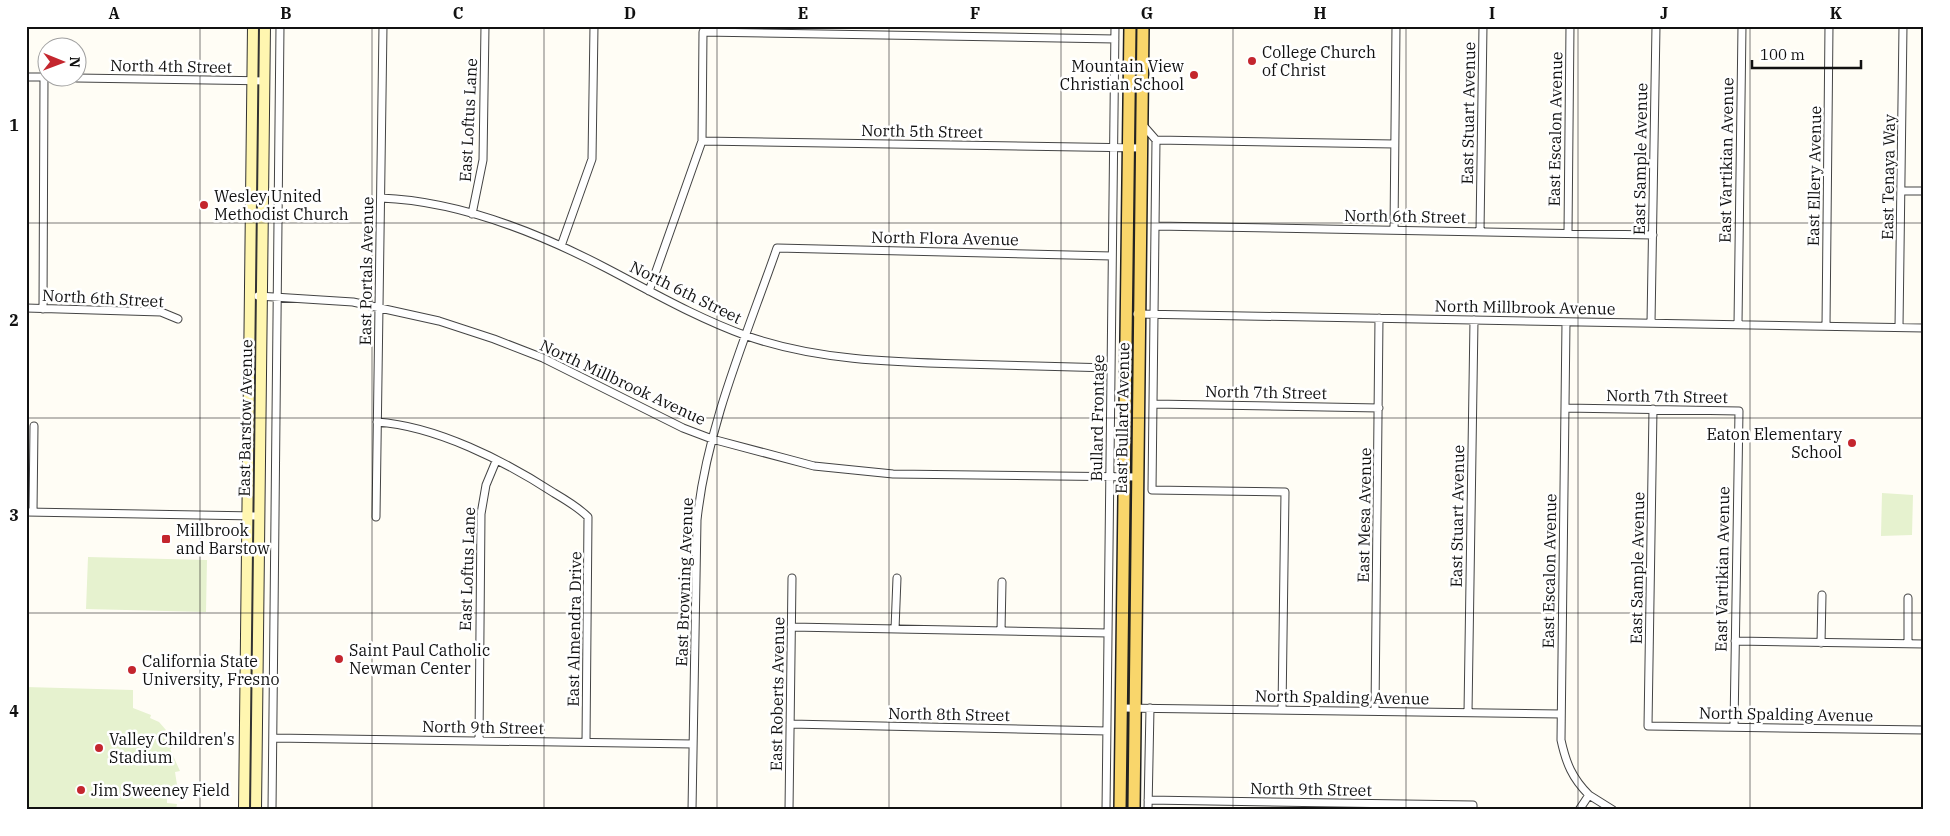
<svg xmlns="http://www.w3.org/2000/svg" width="1950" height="836" font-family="'IBM Plex Serif',serif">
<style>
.pitch{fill:#e6f2cf}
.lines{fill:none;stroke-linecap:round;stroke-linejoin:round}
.minor-casing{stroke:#444;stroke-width:9}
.secondary-casing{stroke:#333;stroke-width:12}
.primary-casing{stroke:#222;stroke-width:14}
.minor{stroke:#fff;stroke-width:7}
.secondary{stroke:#fff6b0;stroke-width:10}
.primary{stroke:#f9d66b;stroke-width:11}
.grid{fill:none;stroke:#111;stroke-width:1;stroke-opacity:0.55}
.poi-dot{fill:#c4262e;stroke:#fff;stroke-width:2}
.labels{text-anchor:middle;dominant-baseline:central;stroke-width:5;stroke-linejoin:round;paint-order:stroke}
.poi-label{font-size:16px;fill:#111;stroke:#fff;text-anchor:start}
.street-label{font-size:16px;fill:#111;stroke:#fff}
.neatline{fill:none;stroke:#111;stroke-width:2}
.grid-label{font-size:16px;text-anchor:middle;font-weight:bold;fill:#111}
</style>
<rect width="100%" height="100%" fill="#fffdf5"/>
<!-- pitch -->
<path class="pitch" d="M1882 493 1913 495 1912 535 1881 536Z
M88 557 207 560 206 612 86 609Z
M26 687 133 690V708L151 715 150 718 159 722 166 730 164 733 171 739 168 741 173 747 170 749 180 771 175 772 178 791 167 790V803L177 804 176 810H26Z"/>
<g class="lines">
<!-- minor casing -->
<g class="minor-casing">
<path id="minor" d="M26 77H48
M77 78 265 81
M1142 124 1156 140 1394 144
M1156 140 1152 490 1285 492 1282 710
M702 141 1141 148
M1901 191H1924
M381 198C459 201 537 232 606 268 652 292 697 318 747 336 816 360 889 362 962 364 1012 365 1061 367 1111 368
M472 214 483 160 485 26
M1155 226 1653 235
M1394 230 1396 26
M1480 231 1483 26
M1568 232 1570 26
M561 246 592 159 594 26
M649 291 702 141 703 32 1115 39
M258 296 353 302 439 321 494 339 543 358 683 428 712 439 814 466 893 474 1138 477
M26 308 161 312 178 319
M43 309 44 77
M1137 314 1924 328
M1566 322 1561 740C1566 763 1572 778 1589 795L1579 810
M1651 323 1656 26
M1738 324 1742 26
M1826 326 1829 26
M1899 327 1903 26
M1153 404 1379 408
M1565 408 1739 411 1734 727
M1653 409 1648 726 1924 730
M377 422C436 426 505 461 554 493 566 500 578 507 588 517L586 742
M26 512 259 516
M33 512 34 426
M376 517 383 26
M1908 598V643
M791 627 1108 633
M895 629 897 578
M1001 631 1002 582
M1735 641 1924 644
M1821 643 1822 595
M1121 708 1561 714
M1375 711 1379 318
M1468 712 1474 320
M790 724 1107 731
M273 738 693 744
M479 741 481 514 486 485 496 461
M1589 795 1613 810
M1148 800 1473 805V810
M272 810 280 26
M692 810 697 520C707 426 746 337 777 248L1112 256
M789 810 792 578
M1106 810 1115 26
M1148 810 1150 708"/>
</g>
<!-- secondary casing -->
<g class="secondary-casing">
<path id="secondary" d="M244 810 253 26
M256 810 265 26"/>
</g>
<!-- primary casing -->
<g class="primary-casing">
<path id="primary" d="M1120 810 1130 26
M1134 810 1143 26"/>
</g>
<!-- minor -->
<use href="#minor" class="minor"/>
<!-- secondary -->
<use href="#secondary" class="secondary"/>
<!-- primary -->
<use href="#primary" class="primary"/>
</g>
<!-- grid -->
<path class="grid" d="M200 26V810M372 26V810M544 26V810M717 26V810M889 26V810M1061 26V810M1233 26V810M1406 26V810M1578 26V810M1750 26V810M26 223H1924M26 418H1924M26 613H1924"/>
<!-- markers -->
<g class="poi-dot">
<circle cx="1252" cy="61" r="5"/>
<circle cx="1194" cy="75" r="5"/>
<circle cx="204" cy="205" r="5"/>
<circle cx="1852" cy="443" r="5"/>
<rect x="161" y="534" width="10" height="10" rx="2.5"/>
<circle cx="339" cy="659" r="5"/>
<circle cx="132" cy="670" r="5"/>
<circle cx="99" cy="748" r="5"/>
<circle cx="81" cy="790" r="5"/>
</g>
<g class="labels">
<!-- poi labels -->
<g class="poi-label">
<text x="1262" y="52">College Church<tspan x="1262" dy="18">of Christ</tspan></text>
<text x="1184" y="66" text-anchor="end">Mountain View<tspan x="1184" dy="18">Christian School</tspan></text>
<text x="214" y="196">Wesley United<tspan x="214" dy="18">Methodist Church</tspan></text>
<text x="1842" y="434" text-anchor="end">Eaton Elementary<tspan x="1842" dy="18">School</tspan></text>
<text x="176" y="530">Millbrook<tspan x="176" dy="18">and Barstow</tspan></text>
<text x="349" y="650">Saint Paul Catholic<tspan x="349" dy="18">Newman Center</tspan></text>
<text x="142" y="661">California State<tspan x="142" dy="18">University, Fresno</tspan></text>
<text x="109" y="739">Valley Children's<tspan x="109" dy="18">Stadium</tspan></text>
<text x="91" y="790">Jim Sweeney Field</text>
</g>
<!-- street labels -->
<g class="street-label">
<text transform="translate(171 66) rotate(1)">North 4th Street</text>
<text transform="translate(1468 113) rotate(-89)">East Stuart Avenue</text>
<text transform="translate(468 120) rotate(-87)">East Loftus Lane</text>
<text transform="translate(1555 129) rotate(-89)">East Escalon Avenue</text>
<text transform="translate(922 131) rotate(1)">North 5th Street</text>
<text transform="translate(1640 159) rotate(-89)">East Sample Avenue</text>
<text transform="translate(1726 160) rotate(-89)">East Vartikian Avenue</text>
<text transform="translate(1814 176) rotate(-89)">East Ellery Avenue</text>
<text transform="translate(1888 177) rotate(-89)">East Tenaya Way</text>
<text transform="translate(1405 216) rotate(1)">North 6th Street</text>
<text transform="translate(945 238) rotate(1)">North Flora Avenue</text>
<text transform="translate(366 271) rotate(-89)">East Portals Avenue</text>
<text transform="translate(686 292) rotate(26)">North 6th Street</text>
<text transform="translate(103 298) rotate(3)">North 6th Street</text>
<text transform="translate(1525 307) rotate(1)">North Millbrook Avenue</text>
<text transform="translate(623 382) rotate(25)">North Millbrook Avenue</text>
<text transform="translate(1266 392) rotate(1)">North 7th Street</text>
<text transform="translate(1667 396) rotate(1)">North 7th Street</text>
<text transform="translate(245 418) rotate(-89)">East Barstow Avenue</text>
<text transform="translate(1097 418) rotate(-89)">Bullard Frontage</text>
<text transform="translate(1122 418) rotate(-89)">East Bullard Avenue</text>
<text transform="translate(1364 515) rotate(-89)">East Mesa Avenue</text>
<text transform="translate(1457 516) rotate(-89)">East Stuart Avenue</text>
<text transform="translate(1637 568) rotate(-89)">East Sample Avenue</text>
<text transform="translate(467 569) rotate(-88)">East Loftus Lane</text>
<text transform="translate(1722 569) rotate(-89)">East Vartikian Avenue</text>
<text transform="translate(1549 571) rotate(-89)">East Escalon Avenue</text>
<text transform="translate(684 582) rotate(-88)">East Browning Avenue</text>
<text transform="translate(574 629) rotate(-89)">East Almendra Drive</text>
<text transform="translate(777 694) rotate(-89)">East Roberts Avenue</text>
<text transform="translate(1342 697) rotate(1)">North Spalding Avenue</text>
<text transform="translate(949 714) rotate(1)">North 8th Street</text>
<text transform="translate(1786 714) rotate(1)">North Spalding Avenue</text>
<text transform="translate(483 727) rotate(1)">North 9th Street</text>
<text transform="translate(1311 789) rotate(1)">North 9th Street</text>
</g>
</g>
<!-- border -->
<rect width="1950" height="836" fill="none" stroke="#ffffff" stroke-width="55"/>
<!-- north arrow -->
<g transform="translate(62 62) rotate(91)"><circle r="24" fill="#ffffff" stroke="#a0a0a0"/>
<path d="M0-4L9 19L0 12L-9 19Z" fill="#c4262e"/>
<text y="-8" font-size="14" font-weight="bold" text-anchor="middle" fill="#111111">N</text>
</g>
<!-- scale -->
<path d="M1752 60v8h109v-8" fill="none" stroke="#111111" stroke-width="2.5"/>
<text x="1760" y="60" font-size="15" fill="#111111" stroke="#ffffff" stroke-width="4" paint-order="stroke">100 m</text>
<rect x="28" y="28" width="1894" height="780" class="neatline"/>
<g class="grid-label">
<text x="114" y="19">A</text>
<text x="286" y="19">B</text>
<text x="458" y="19">C</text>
<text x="630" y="19">D</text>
<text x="803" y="19">E</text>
<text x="975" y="19">F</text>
<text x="1147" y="19">G</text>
<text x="1320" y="19">H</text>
<text x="1492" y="19">I</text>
<text x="1664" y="19">J</text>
<text x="1836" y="19">K</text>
<text x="14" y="131">1</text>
<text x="14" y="326">2</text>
<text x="14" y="521">3</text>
<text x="14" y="717">4</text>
</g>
</svg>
